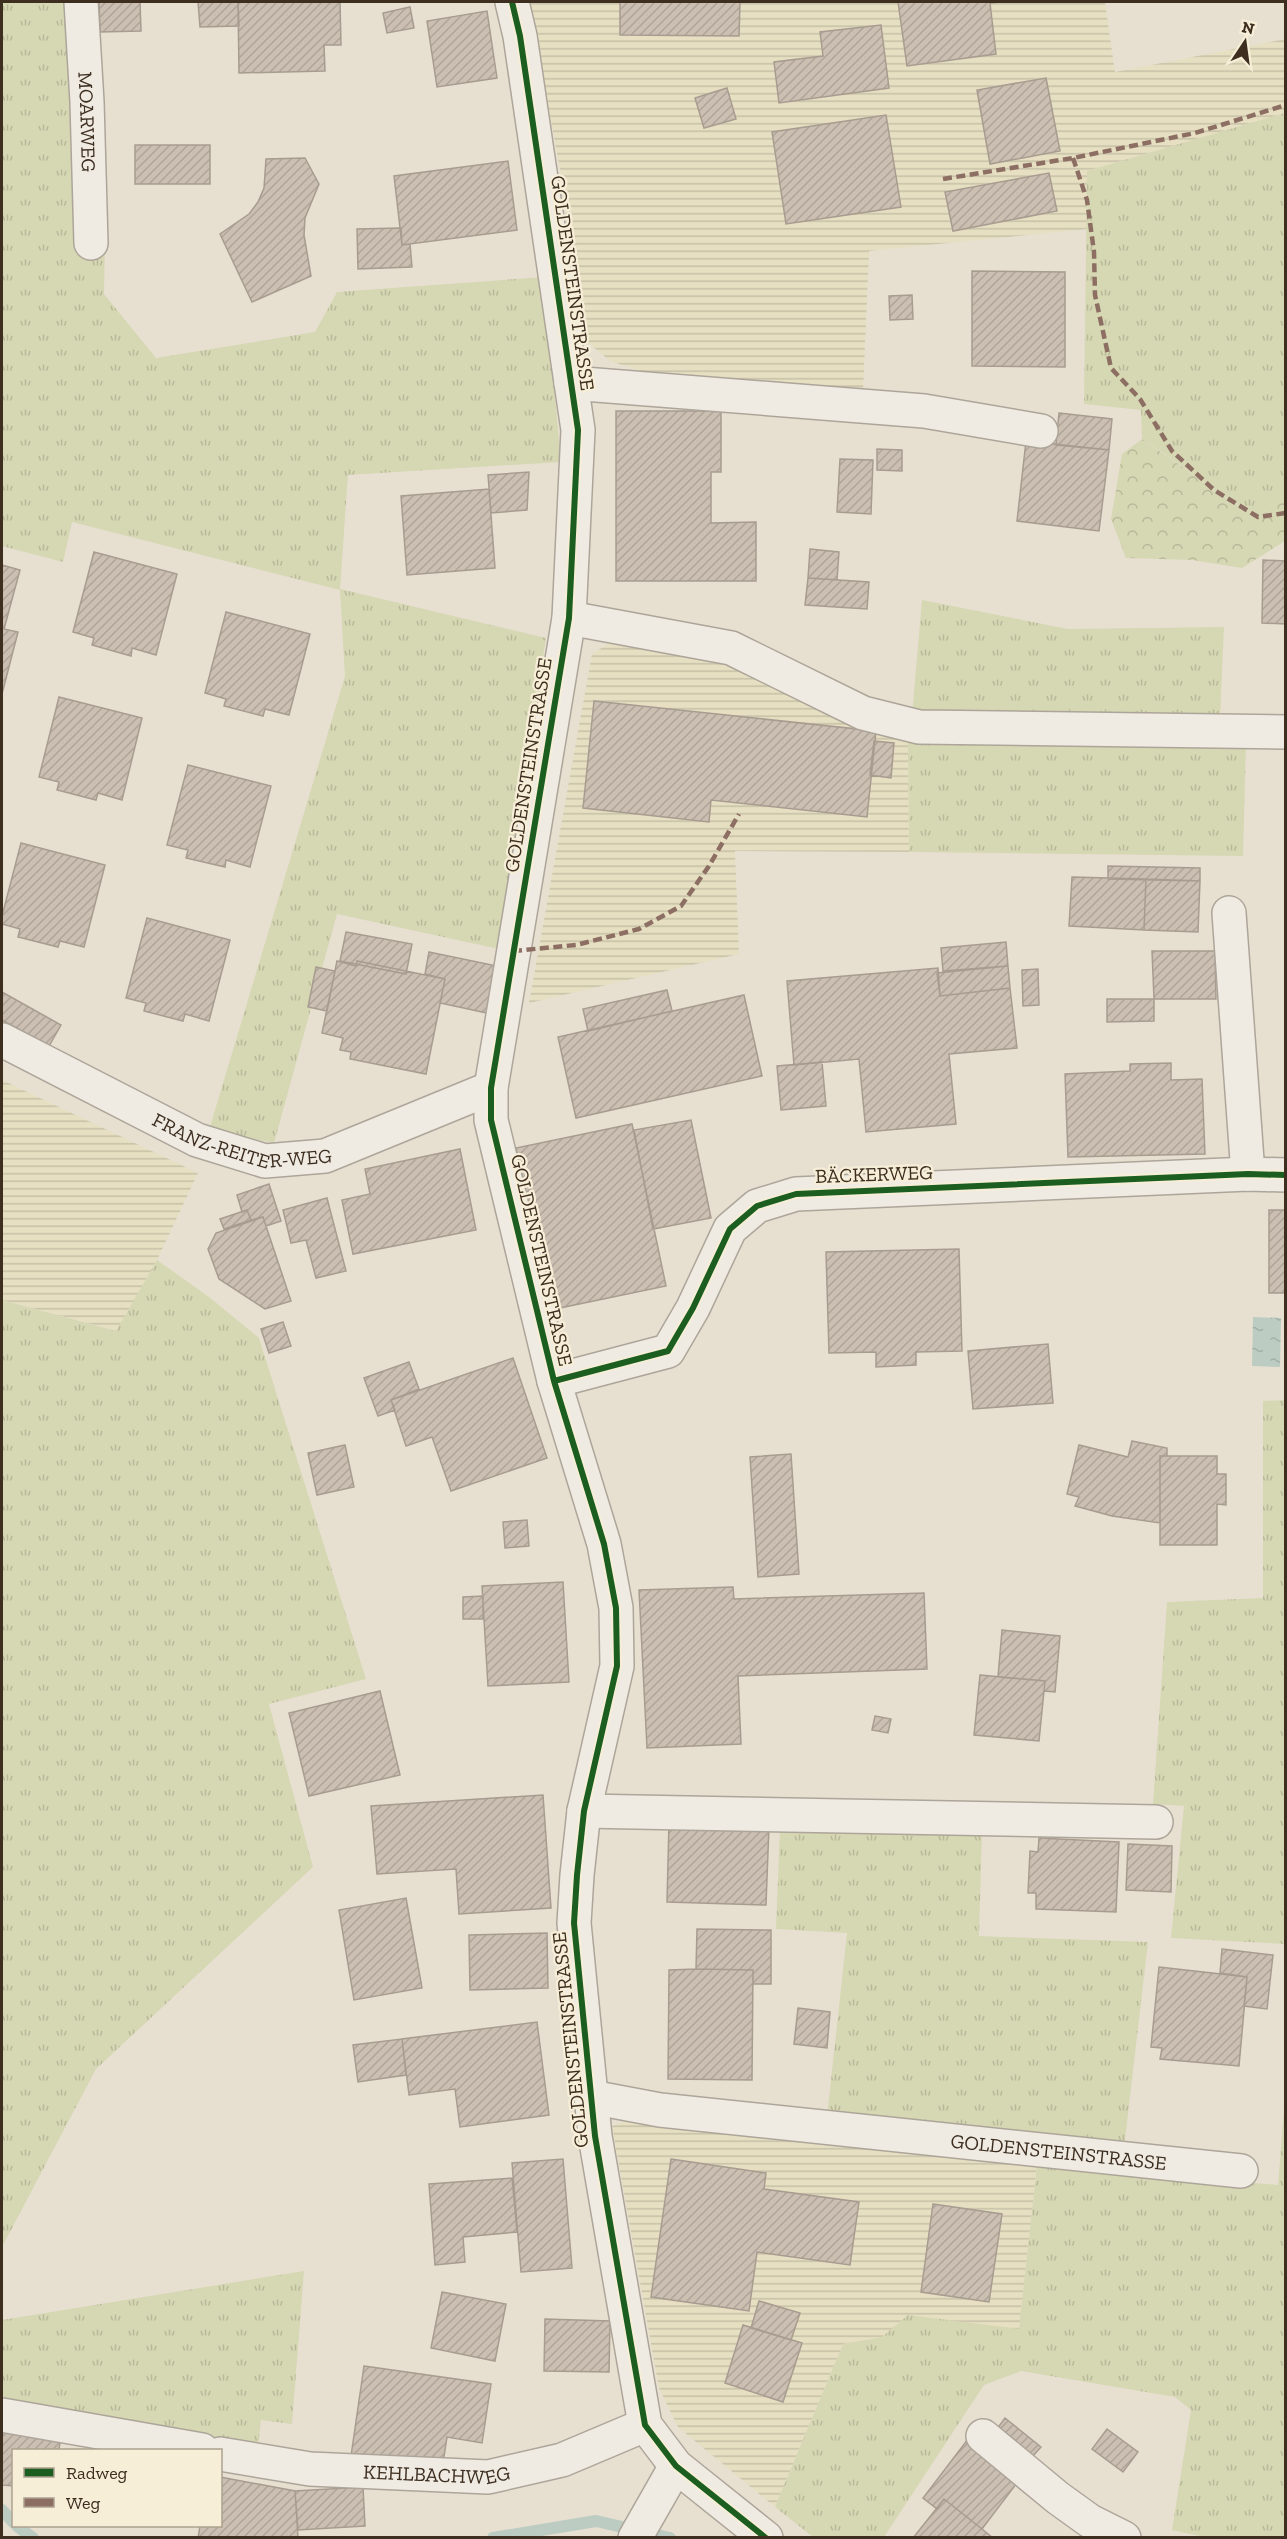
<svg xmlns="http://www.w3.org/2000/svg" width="1287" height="2539" font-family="'Zilla Slab',serif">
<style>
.farmland{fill:url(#farmland-rules)}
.grass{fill:url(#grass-tufts)}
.forest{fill:url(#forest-crowns)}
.water{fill:url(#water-ripples)}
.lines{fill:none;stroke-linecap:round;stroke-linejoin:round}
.stream{stroke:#bcccc2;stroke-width:12}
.building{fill:url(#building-hatch);stroke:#a89c90;stroke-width:1.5}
.minor-casing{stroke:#ada599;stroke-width:36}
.minor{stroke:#efebe3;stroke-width:33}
.quiet{stroke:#8d6e63;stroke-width:4.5;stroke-dasharray:9 4.5;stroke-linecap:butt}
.cycleway-casing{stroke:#f7eed8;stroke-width:10}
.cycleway{stroke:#1b5e20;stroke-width:6}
.labels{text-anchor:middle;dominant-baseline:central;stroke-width:4.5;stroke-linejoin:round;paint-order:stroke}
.street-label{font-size:20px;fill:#3d2e20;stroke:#f7eed8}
</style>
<defs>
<pattern id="farmland-rules" width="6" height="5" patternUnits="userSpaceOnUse" patternTransform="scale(1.5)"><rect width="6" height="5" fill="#e6dfc2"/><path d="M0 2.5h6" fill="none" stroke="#c6c0a6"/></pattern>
<pattern id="grass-tufts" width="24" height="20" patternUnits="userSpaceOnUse" patternTransform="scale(1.5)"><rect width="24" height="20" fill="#d6d7b3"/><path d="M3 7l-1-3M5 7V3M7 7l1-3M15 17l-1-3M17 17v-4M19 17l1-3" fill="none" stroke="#b9b99a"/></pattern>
<pattern id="forest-crowns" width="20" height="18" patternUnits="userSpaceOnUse" patternTransform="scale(1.5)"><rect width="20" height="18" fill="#d6d7b3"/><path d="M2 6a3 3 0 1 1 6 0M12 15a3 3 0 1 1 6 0" fill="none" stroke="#b9b99a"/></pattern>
<pattern id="water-ripples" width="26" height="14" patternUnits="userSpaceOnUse" patternTransform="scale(1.5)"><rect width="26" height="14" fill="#bcccc2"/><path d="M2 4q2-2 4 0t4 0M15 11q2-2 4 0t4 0" fill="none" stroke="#a2b0a6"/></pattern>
<pattern id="building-hatch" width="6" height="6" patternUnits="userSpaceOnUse" patternTransform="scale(1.5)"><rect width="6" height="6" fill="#cbbfb2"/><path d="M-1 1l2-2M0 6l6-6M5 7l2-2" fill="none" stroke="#afa499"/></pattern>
</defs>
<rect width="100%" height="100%" fill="#e7e0d1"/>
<!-- farmland -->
<path class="farmland" d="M529 2H1105L1115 72 1285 39V113L1087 171 1088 229 869 251 863 393 641 371 610 361 585 340 576 312 562 180Z
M608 644 713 659 821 710 908 737 909 852 735 851 739 954 529 1003 592 654Z
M2 1080 198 1173 157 1260 117 1331 2 1300Z
M633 2118 1037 2165 1019 2330 908 2316 882 2337 843 2344 775 2507 678 2427 659 2388 612 2126Z"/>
<!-- grass -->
<path class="grass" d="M2 2H70L105 245 104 294 156 358 315 332 337 292 544 277 561 462 348 475 340 589 546 638 499 949 337 914 274 1143 209 1130 345 676 340 590 72 522 63 562 2 546Z
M1285 113V494L1258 517C1217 494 1181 464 1142 439L1141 410 1084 404 1087 171Z
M922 600 1068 629 1224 627 1220 718 912 715Z
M908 737 1246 743 1243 856 909 852Z
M157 1260 209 1297 259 1338 366 1679 269 1704 313 1867 96 2069 2 2247V1300L116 1331Z
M1285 1400V1944L1171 1938 1184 1806 1153 1804 1167 1602 1263 1598V1401Z
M780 1828 982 1830 979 1936 1148 1942 1124 2148 827 2117 847 1933 776 1929Z
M1285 2097V2537H1204L1172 2530 1191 2410 1175 2397 1021 2371 984 2385 884 2537H813L775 2507 843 2344 882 2337 908 2315 1019 2329 1037 2165 1278 2185Z
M304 2271 292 2424 261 2420 258 2447 2 2399V2320Z"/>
<!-- forest -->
<path class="forest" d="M1142 439C1181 465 1217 494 1258 517L1285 494V541L1242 568 1192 560 1126 558 1111 519 1122 454Z"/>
<!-- water -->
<path class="water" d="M1253 1317 1281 1318 1280 1367 1252 1366Z"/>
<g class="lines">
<!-- stream -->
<path class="stream" d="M2 2510 14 2523
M17 2526 33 2538
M493 2538 596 2521 670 2538"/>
</g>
<!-- building -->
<path class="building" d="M99 2H140L141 31 100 32Z
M198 2H238L239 26 200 27Z
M238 2H340L341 45H324L325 71 239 73Z
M620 2H740L739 36 620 35Z
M898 2H1000L990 3 996 54 907 66Z
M410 7 414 28 387 33 383 13Z
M487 11 497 78 437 87 427 21Z
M881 25 889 88 779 103 774 62 823 56 820 32Z
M1046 78 1060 151 990 164 977 90Z
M727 88 736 119 704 128 695 98Z
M886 115 901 207 786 224 772 132Z
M135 145H210V184H135Z
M305 158 319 184 305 218 304 235 311 276 252 302 220 234 249 214 258 202 264 188 266 159Z
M508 161 517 230 402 245 394 176Z
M1049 173 1057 211 953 231 945 192Z
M401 228 402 245 410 244 412 267 358 269 357 229Z
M972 271 1065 272V367L972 366Z
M912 295 913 319 890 320 889 296Z
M616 411H721V472H711V523L756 522V581H616Z
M1059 413 1112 419 1109 450 1056 445Z
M1026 441 1109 450 1099 531 1017 521Z
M877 449 902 450V471L877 470Z
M840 459 873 460 871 514 837 512Z
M529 472 527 510 491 513 488 475Z
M489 489 495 568 407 575 401 496Z
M810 549 839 552 837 580 808 578Z
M94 552 177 574 156 655 132 648 131 656 92 645 94 638 73 632Z
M1263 560 1286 561V624L1262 623Z
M2 565 20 570 4 629 18 632 2 694Z
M808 578 869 582 867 609 805 605Z
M226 612 310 634 289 715 265 709 263 716 224 706 226 699 205 693Z
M59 697 142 718 122 800 98 793 96 800 57 790 59 782 39 777Z
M594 701 876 731 867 817 711 800 709 822 583 808Z
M874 741 894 743 891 778 870 775Z
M188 765 271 786 250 867 226 860 225 867 186 858 188 850 167 845Z
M21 843 105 865 84 947 60 941 58 947 18 937 20 929 2 924V916Z
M1108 866 1200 868V881L1108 879Z
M1072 877 1146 879 1144 930 1069 926Z
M1146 879 1200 881 1198 932 1144 930Z
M147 918 230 940 209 1021 185 1014 183 1021 144 1011 146 1003 126 998Z
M346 932 412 944 406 974 340 961Z
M1006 942 1008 966 943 971 941 948Z
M1152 951H1215L1216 999H1154Z
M429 952 497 966 487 1013 440 1003 445 979 425 974Z
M337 961 356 966 357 961 445 979 426 1074 350 1059 351 1052 340 1050 343 1038 322 1033Z
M1008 966 1010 988 940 996 937 973Z
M316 967 335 971 327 1011 308 1007Z
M938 968 940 996 1010 988 1017 1048 949 1054 956 1124 866 1132 859 1059 794 1065 787 981Z
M1038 969 1039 1005 1023 1006 1022 970Z
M667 990 672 1011 588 1031 583 1009Z
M2 992 61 1025 49 1046 2 1020Z
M744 995 762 1076 576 1118 558 1037Z
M1107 999H1154V1021L1107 1022Z
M822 1062 826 1106 781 1110 777 1066Z
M1171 1063V1080L1202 1079 1205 1154 1068 1157 1065 1074 1130 1071V1064Z
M691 1120 711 1218 653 1229 634 1130Z
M632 1124 666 1286 550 1310 516 1148Z
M460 1149 476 1230 353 1254 342 1200 370 1194 365 1169Z
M269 1184 281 1221 266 1226 263 1217 251 1220 247 1210 242 1212 237 1195Z
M327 1198 346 1271 316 1278 306 1240 291 1243 283 1210Z
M247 1210 251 1220 224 1229 220 1219Z
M1269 1210H1286V1293H1269Z
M263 1217 291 1301 265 1309 219 1279 208 1249 216 1233Z
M959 1249 962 1351 916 1352V1365L876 1367V1352L829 1353 826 1252Z
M283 1322 291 1346 269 1353 261 1329Z
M1048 1344 1053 1403 973 1409 968 1351Z
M513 1358 547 1458 451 1491 432 1437 406 1446 391 1400Z
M409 1362 419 1389 391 1400 395 1410 378 1416 364 1378Z
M1132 1441 1167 1448V1456H1160V1523L1112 1516 1075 1506 1079 1497 1067 1494 1079 1445 1128 1457Z
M345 1445 354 1487 317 1495 308 1453Z
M791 1454 799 1574 758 1577 750 1457Z
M1160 1456H1217V1474H1226V1505L1217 1504V1545H1160Z
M527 1520 529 1546 505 1548 503 1522Z
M563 1582 569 1682 488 1686 482 1586Z
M733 1587 734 1599 924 1593 927 1669 738 1676 741 1744 647 1748 639 1590Z
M483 1596V1619H463V1597Z
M1002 1630 1060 1636 1055 1692 1044 1691 1045 1681 998 1677Z
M980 1675 1045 1681 1039 1741 974 1735Z
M380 1691 400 1775 309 1796 289 1713Z
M875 1716 891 1719 888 1733 872 1730Z
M543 1795 551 1908 459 1914 456 1869 377 1874 371 1806Z
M669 1822 769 1826 766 1905 667 1902Z
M1039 1838 1119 1842 1116 1912 1036 1909V1893H1028L1030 1851 1038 1852Z
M1128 1844 1172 1846 1171 1892 1126 1890Z
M406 1898 422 1988 354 2000 339 1910Z
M697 1929 771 1930V1984H753V1970L696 1969Z
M547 1933 548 1988 470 1990 469 1935Z
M1222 1949 1273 1955 1267 2009 1244 2006 1247 1977 1220 1973Z
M1159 1967 1247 1977 1239 2066 1160 2059 1162 2048 1151 2047Z
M696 1969 753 1970 752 2080 668 2079 669 1970Z
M798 2008 830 2012 827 2048 794 2044Z
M537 2022 549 2115 460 2127 455 2089 409 2095 402 2039Z
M402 2039 406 2075 358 2082 353 2045Z
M563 2159 572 2268 521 2272 512 2163Z
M671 2159 766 2173 764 2189 859 2202 850 2265 757 2252 749 2311 651 2297Z
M512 2178 517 2232 463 2237 465 2262 435 2265 429 2184Z
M933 2204 1002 2214 989 2302 921 2292Z
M442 2292 506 2304 495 2361 431 2348Z
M759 2301 800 2313 791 2340 751 2328Z
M545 2319 610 2321 609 2372 544 2371Z
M743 2325 802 2343 783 2402 725 2383Z
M364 2366 491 2384 482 2443 447 2437 442 2470 351 2456Z
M1005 2418 1041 2447 1031 2458 996 2430Z
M1107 2429 1138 2452 1123 2472 1092 2449Z
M2 2430 61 2434 59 2450H14V2486L2 2485Z
M968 2439 1020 2479 982 2529 944 2499 937 2509 923 2498Z
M220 2477 295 2491 298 2538H198L200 2526H220Z
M363 2487 365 2526 298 2530 295 2491Z
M944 2499 982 2529 993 2538H913Z"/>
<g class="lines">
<!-- minor casing -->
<g class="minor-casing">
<g id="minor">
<path id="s1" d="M81 2 87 102 91 243"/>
<path d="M512 2 520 36 578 430 569 618 491 1088V1120L554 1381 604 1544 616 1608 617 1666 584 1811 577 1875 574 1923 595 2136 645 2425 676 2466 766 2538"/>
<path d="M571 383 924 411 1041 431"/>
<path d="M569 618 731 648 863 713 919 727 1286 732"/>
<path d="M1229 913 1248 1174"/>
<path id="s2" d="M2 1040 197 1140 265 1161 325 1156 491 1088"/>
<path d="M554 1381 668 1351 693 1308 730 1229 757 1206 796 1194 1248 1174 1286 1175"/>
<path d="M584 1811 1156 1822"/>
<path id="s3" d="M591 2097 660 2110 1241 2171"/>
<path d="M2 2415 202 2450"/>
<path d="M983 2436 1058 2498 1090 2521 1124 2538"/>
<path id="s4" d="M220 2454 310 2469 488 2477 562 2460 645 2425"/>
<path d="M635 2538 676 2466"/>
</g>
</g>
<!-- minor -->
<use href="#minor" class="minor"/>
<!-- quiet -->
<path class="quiet" d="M1073 158 1087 200 1094 252 1095 295 1111 368 1140 399 1172 451 1214 490 1258 517 1286 513
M943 179 1073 158 1195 133 1286 105
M513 951 576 945 639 929 681 906 709 866 739 814"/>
<!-- cycleway casing -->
<g class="cycleway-casing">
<path id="cycleway" d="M512 2 520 36 578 430 569 618 491 1088V1120L554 1381 604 1544 616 1608 617 1666 584 1811 577 1875 574 1923 595 2136 645 2425 676 2466 766 2538
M554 1381 668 1351 693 1308 730 1229 757 1206 796 1194 1248 1174 1286 1175"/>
</g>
<!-- cycleway -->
<use href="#cycleway" class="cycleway"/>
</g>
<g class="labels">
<!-- street labels -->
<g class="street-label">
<text stroke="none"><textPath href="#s1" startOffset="120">MOARWEG</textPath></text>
<text transform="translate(573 283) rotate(82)">GOLDENSTEINSTRASSE</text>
<text transform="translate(528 765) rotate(-81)">GOLDENSTEINSTRASSE</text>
<text stroke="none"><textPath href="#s2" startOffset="264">FRANZ-REITER-WEG</textPath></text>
<text transform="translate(874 1174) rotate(-2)">BÄCKERWEG</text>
<text transform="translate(542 1260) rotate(77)">GOLDENSTEINSTRASSE</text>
<text transform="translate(570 2040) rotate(-96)">GOLDENSTEINSTRASSE</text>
<text stroke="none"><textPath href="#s3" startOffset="471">GOLDENSTEINSTRASSE</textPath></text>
<text stroke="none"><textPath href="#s4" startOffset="218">KEHLBACHWEG</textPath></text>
</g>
</g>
<!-- border -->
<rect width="1287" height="2539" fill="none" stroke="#3d2e20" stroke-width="6"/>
<!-- legend -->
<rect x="12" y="2449" width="210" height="78" fill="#f7eed8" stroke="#ada18e" stroke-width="1.5"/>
<rect x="24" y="2468" width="30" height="9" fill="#1b5e20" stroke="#ada18e" stroke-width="1.5"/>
<text x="66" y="2479" font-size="18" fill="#3d2e20">Radweg</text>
<rect x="24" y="2498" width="30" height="9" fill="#8d6e63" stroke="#ada18e" stroke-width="1.5"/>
<text x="66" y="2509" font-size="18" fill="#3d2e20">Weg</text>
<!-- north arrow -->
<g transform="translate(1245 42) rotate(13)" stroke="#f7eed8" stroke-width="4.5" paint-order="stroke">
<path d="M0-4.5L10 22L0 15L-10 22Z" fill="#3d2e20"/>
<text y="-9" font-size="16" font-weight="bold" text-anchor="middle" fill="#3d2e20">N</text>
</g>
</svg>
